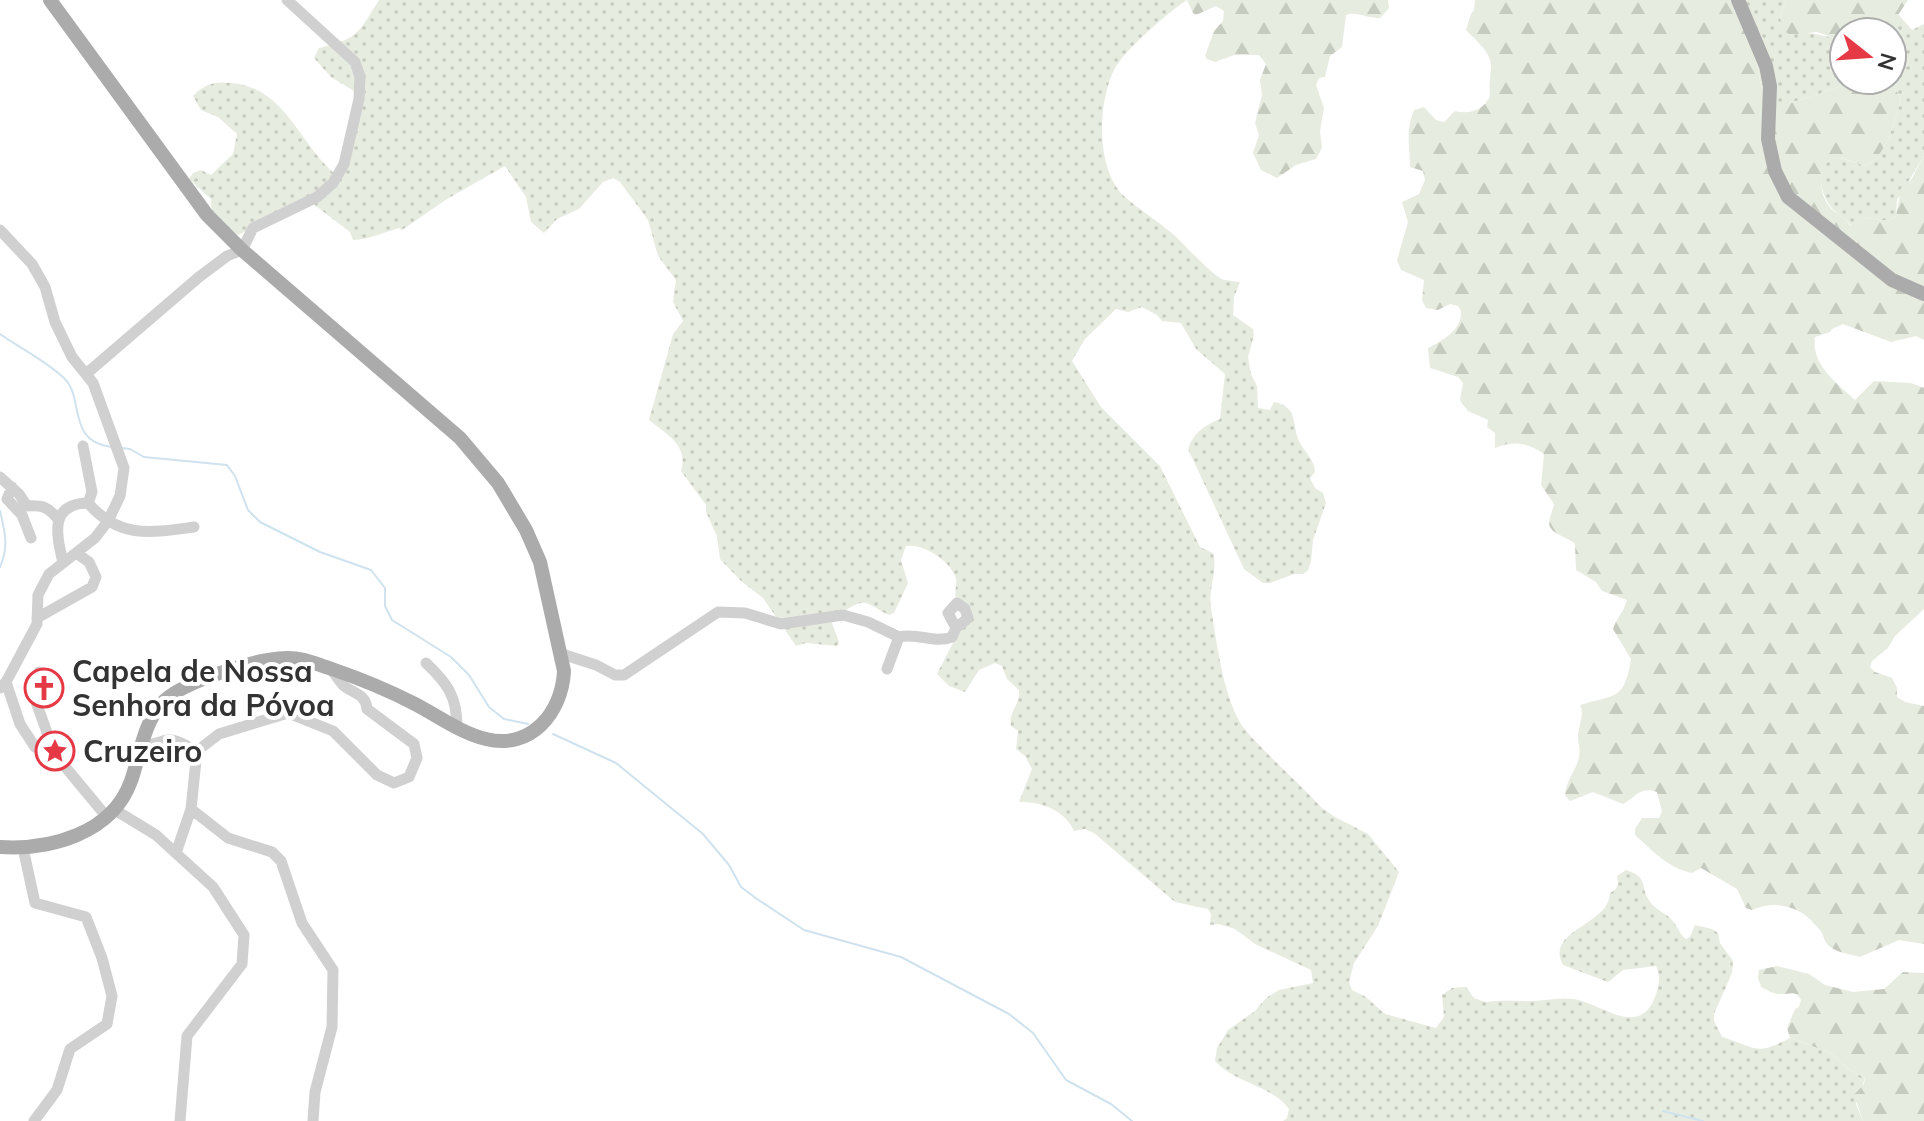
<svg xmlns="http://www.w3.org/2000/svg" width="1924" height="1121" font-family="Mulish,sans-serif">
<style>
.grass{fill:url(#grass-dots)}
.forest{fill:url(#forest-firs)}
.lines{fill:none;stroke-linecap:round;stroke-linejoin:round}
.stream{stroke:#cfe2ee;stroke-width:2}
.minor{stroke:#d0d0d0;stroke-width:11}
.major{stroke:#ababab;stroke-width:14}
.labels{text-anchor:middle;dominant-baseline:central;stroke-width:8;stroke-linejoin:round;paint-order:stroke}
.poi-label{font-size:30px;font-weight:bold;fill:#333;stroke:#fff;text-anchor:start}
</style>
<defs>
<pattern id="grass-dots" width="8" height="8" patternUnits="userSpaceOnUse" patternTransform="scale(2)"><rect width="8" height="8" fill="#e6ecdf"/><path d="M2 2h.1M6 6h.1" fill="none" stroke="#c6cbc0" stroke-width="1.8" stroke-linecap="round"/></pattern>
<pattern id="forest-firs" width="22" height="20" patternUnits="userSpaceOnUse" patternTransform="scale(2)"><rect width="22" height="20" fill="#e6ecdf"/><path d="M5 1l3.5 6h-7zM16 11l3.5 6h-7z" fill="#c6cbc0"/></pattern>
</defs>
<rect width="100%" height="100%" fill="#fff"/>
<!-- grass -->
<path class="grass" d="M379 0H1187C1171 10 1123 51 1114 70 1098 102 1096 163 1120 192 1132 205 1158 221 1173 234 1183 243 1212 275 1222 279 1227 281 1235 281 1240 282L1234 297 1233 315 1253 329 1254 335 1248 357 1251 374 1257 386 1258 408 1270 410 1274 402C1300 407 1291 427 1300 443 1306 454 1314 459 1315 472L1310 478 1315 488 1323 493 1326 503 1313 540 1311 561 1308 570 1303 574H1294L1270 583H1263L1244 569 1188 449C1193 433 1205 425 1220 419L1225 374 1196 349 1181 323 1162 321 1157 315 1142 307 1128 312 1116 309 1085 339 1072 361 1101 407 1160 466 1200 547 1213 553C1218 571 1208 587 1211 608 1217 643 1224 706 1247 732 1271 759 1298 782 1322 808L1335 817 1368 834 1399 872 1378 926 1354 963 1349 982 1352 990 1366 997 1385 1014 1436 1028 1444 1017 1442 995 1452 988 1466 987 1474 998 1485 1002C1500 1000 1514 1001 1529 1001 1544 1001 1559 997 1573 999 1601 1003 1639 1039 1655 997 1659 987 1661 975 1656 966L1623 970 1608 982 1563 965C1544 930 1610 925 1610 893 1618 889 1619 884 1617 876L1626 870C1651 878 1638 887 1651 903 1656 910 1666 913 1671 919 1678 926 1679 934 1686 939L1690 937 1695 925 1712 929 1718 933 1720 943 1733 961 1732 973 1714 1014V1021L1722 1037C1758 1048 1755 1056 1790 1038L1831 1053 1847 1068 1865 1078 1856 1104 1863 1121H1283L1287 1118 1289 1109C1270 1084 1236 1084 1215 1061L1217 1048 1228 1030 1255 1011 1266 998 1279 990 1313 983 1311 970 1255 944 1235 929 1219 924 1210 925 1211 914 1208 909 1175 902 1094 833 1085 829 1074 831C1065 810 1040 801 1019 802L1032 769 1025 756 1016 749 1018 731 1011 726C1008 712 1021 704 1019 690L1007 679 1002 666 995 663 979 670 965 692 949 686 937 674 957 635 970 620C966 614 957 606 956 598 954 593 957 585 956 579 952 562 924 543 906 546L901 560 908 583 894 613 889 615C881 612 873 604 865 603 856 601 837 616 832 623L839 642 837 646 806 643 796 646 763 598 741 581 720 559 717 536 706 512V505L681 471C689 445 666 434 649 420L673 334 683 321 673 302 676 280 658 256 648 220 620 182 613 178 603 182 579 209 557 219 544 233 531 222 526 197 505 166 447 199 402 230 399 228C382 233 370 239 353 240L350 232 308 200 238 235 212 218 211 199 189 179 193 173 201 170 211 175 233 154 237 134 218 117 201 110 193 96C204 84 215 81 231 83 285 87 299 144 335 174L362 96 331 77 314 58 319 48C360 38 357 34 379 0Z
M1733 0H1786L1780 18 1801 33C1818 32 1832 40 1844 37V80H1859L1788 104H1770L1763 95 1751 35Z
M1898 14 1912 30 1924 24V156L1897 200 1896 216 1889 221 1867 218 1851 225C1845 218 1836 214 1831 207 1820 192 1816 173 1830 159L1840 158 1866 166C1889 152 1893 124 1901 99L1892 83 1886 80H1892V32H1887Z"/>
<!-- forest -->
<path class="forest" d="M1187 0H1388L1389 8 1380 18C1368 19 1357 11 1346 15L1342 47 1330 56 1325 77 1319 78 1316 85 1324 108 1320 131 1322 148 1316 159 1296 165 1277 178 1261 170 1253 153 1259 135 1255 123 1262 95 1260 80 1266 64 1259 55H1234L1215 62 1207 59 1205 56 1214 31 1223 21 1224 11 1216 6 1196 15 1193 13Z
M1475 0H1733L1751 35 1763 95 1770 104H1788L1859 80H1886L1892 83 1901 99C1893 124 1889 152 1866 166L1841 158 1830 159C1816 174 1819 199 1835 212 1841 216 1846 219 1850 225L1867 218 1889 221 1896 216 1901 188 1911 180 1924 156V340L1916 336 1891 342 1843 324 1832 329 1830 332 1815 337C1811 365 1836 382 1855 400L1874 381 1911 383 1924 388V609L1895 636 1888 648 1872 661 1870 667 1875 672 1892 678 1897 688V697L1905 702 1924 706V944L1899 940 1860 957C1850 954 1837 953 1829 946 1824 942 1824 935 1820 930 1803 907 1778 899 1752 910L1746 908 1737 889 1701 868 1692 873C1668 868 1653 851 1635 835V829L1642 818H1659L1662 811 1657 792C1640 786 1636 797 1623 804L1593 792 1570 801 1565 795C1566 780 1576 771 1579 757 1581 750 1578 745 1578 737 1578 726 1585 716 1580 705 1616 694 1624 701 1631 659L1613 629C1616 618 1623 614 1627 600L1602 591 1596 582 1576 570 1575 544C1569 537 1551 535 1549 524 1549 519 1553 510 1554 504L1541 485 1544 454C1528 443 1514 440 1495 448V433L1487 427 1488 420 1468 411 1460 400 1463 383 1458 377 1430 368 1428 348C1443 340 1462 330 1461 311L1458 306 1450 304 1438 310 1426 308 1422 300 1424 280 1401 270 1397 260 1408 222 1402 202 1419 194 1425 180 1423 171 1410 167C1410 143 1405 134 1414 110L1424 107 1436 120 1444 122 1455 111C1469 115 1484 110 1490 96 1489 86 1490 79 1491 69 1493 53 1475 40 1466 30L1471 14 1474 10Z
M1786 0H1908L1887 32H1844V37L1837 39 1817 32 1790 35 1783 30 1780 18Z
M1777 966 1809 974 1825 985 1853 992 1884 989 1903 972 1924 973V1121H1863L1854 1095 1864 1084 1865 1078 1847 1068 1831 1053 1790 1038 1787 1028 1795 1009 1799 1007 1801 1000C1795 989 1790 995 1779 994 1773 994 1767 990 1761 987L1758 978 1759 970Z"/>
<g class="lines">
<!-- stream -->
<path class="stream" d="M0 334C20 348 46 361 64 378 85 398 66 441 111 447
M121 448 130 449 144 457 227 465 235 476 248 510 260 522 320 552 371 570 385 588V606L392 620 451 657 469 675 489 707 504 719 528 724
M0 511C5 532 9 547 0 567
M553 734 616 763 703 834 729 865 741 887 757 899 804 930 901 957 1009 1014 1033 1033 1066 1080 1111 1104 1132 1121
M1663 1111 1703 1121"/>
<!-- minor -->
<path class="minor" d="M0 230 32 264 45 287 55 322 72 357 93 383 124 468 120 496 108 521 95 538 49 574 38 595 37 624 6 682 0 688
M86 374 199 277 227 256 242 250 253 228 317 197 333 183 344 164 359 99 360 77 355 62 287 0
M83 446 92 492 88 503
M0 477 19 494 27 506C43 505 48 507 58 519
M12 487 7 499 22 515 31 538
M63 563C57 536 48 504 88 503 119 539 151 533 194 527
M37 618 92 587 96 577 89 562 76 553
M562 654 596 665 615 675H624L718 612 745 613 781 624 843 615 868 622 899 637C917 632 934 644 952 637L956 628 968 618 965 609 957 603 948 613 956 628
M426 663C447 683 457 696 457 727
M887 669 899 637
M39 672 32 691 57 760
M6 682 20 724 35 747 62 763 106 816
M142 745C152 746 154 743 163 741 175 737 186 746 197 751
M191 809 228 838 272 852 281 861 302 923 333 970 332 1027 315 1092 313 1121
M115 810 156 835 213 887 244 935 242 964 187 1036 180 1121
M23 848 35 903 86 917 102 958 112 996 107 1024 70 1049 57 1090 34 1121
M176 853 191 809 197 751 219 734 288 713 333 731 377 775 394 783 409 777 417 758 414 744 367 709C366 694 354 694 344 686 339 681 335 674 331 669"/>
<!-- major -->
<path class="major" d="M1738 0 1766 66 1770 86 1768 139 1775 171 1788 197 1892 280 1924 294
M0 847C50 850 112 834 131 781 140 756 143 724 162 703 181 682 256 659 285 658 302 657 316 664 332 669 361 679 388 690 415 704 438 716 461 733 486 739 531 750 562 713 564 671L540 562 526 530 498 483 460 438 242 250 207 215 50 0"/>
</g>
<!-- icons -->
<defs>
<g id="church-ring" transform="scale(2)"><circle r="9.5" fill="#fff" stroke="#e63946" stroke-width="1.5"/><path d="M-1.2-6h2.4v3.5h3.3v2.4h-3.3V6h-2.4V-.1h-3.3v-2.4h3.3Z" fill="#e63946"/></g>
<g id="sight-ring" transform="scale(2)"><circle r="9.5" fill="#fff" stroke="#e63946" stroke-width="1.5"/><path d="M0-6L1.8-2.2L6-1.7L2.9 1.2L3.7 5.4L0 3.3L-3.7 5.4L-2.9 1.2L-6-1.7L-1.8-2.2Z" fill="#e63946"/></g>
</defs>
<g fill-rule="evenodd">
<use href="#church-ring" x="44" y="688"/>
<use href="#sight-ring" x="55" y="751"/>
</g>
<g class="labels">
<!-- poi labels -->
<g class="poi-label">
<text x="72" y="671">Capela de Nossa<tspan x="72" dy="34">Senhora da Póvoa</tspan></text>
<text x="83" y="751">Cruzeiro</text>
</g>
</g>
<!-- north arrow -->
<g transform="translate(1868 56) rotate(107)"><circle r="38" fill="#ffffff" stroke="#adadad" stroke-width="2"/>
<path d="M0-6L14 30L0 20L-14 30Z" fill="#e63946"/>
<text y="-12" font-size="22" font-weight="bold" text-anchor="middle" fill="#333333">N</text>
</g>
</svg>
